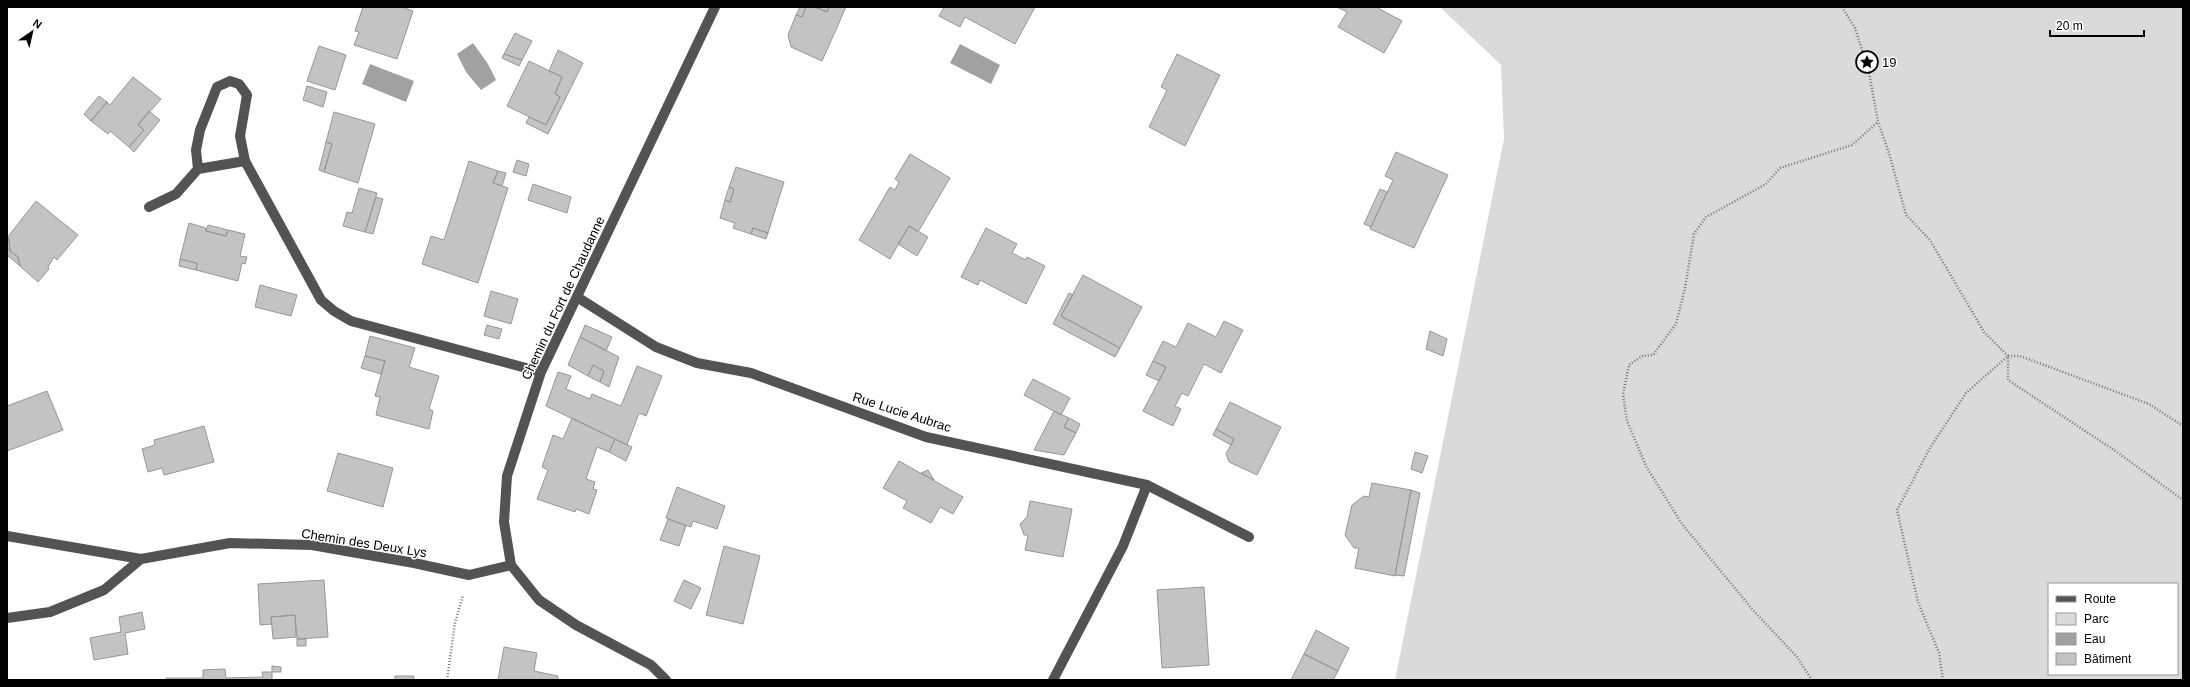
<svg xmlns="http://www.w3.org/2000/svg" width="2190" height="687" font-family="Arial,sans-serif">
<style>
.green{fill:#dadada;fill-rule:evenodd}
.water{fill:#a1a1a1}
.building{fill:#c3c3c3;stroke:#979797}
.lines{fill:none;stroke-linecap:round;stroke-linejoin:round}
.path{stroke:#757575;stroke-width:2.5;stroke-dasharray:1 2;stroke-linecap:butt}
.minor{stroke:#535353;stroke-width:10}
.labels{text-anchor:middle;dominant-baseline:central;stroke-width:3;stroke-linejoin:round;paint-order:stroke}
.poi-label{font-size:13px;fill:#000;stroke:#fff;text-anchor:start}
.street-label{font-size:13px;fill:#000;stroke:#fff}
</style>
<rect width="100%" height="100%" fill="#fff"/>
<!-- green -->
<path class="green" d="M1440 7H2183V680H1395L1504 139 1501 65ZM2049 584H2177V674H2049Z"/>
<!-- water -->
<path class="water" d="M473 43 488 64 496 80 481 90 466 72 457 54Z
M960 44 1000 65 991 84 950 63Z
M370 64 414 81 406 102 362 84Z"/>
<!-- building -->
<path class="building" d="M363 7H402L413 11 397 59 354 45 359 32 355 31Z
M800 7H806L802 17 796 15Z
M806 7H815L827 12 829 7H846L822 61 791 47 788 35 796 15 802 17Z
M815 7H829L827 12Z
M944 7H1035L1015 44 965 17 960 27 939 16Z
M1337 7H1376L1402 21 1384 53 1338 27 1347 12Z
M515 33 532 41 522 60 504 54Z
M319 46 346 55 335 90 307 81Z
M558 50 583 63 548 134 526 123 529 117 546 125 560 97 555 94 562 77 549 71Z
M504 54 522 60 519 66 502 58Z
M1177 54 1220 75 1185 146 1149 127 1167 90 1161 87Z
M529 61 562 77 555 94 560 97 546 125 507 106Z
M133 77 161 99 138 125 144 130 129 147 110 131 108 134 91 121 107 102 110 105Z
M307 86 327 92 323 107 303 100Z
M99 96 107 102 91 121 84 114Z
M149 111 160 120 134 152 129 147 144 130 138 125Z
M334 112 375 124 358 183 324 172 332 144 326 142Z
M326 142 332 144 324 172 319 170Z
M1396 152 1448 175 1414 248 1370 229 1393 180 1385 176Z
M910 154 950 178 918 232 909 226 890 259 859 240 890 187 895 190 899 182 895 179Z
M517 160 529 164 526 176 513 172Z
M469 161 498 171 493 183 508 188 478 283 422 264 431 236 444 240Z
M736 167 784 182 768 233 753 228 751 234 733 228 735 223 720 218 725 200 730 202 734 189 729 187Z
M498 171 506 173 502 186 493 183Z
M533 184 571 197 567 213 528 200Z
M729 187 734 189 730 202 725 200Z
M359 188 377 193 365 232 343 226 347 212 352 213Z
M1380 189 1387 192 1371 227 1364 224Z
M376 197 383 199 373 234 365 232Z
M36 201 78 235 57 260 54 257 48 267 49 269 38 282 20 266 18 257 10 251 9 239 7 238Z
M189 223 206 228V231L226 236 228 230 245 234 240 256 247 257 245 264 242 263 238 281 196 270 197 263 180 259Z
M208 225 228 230 226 236 206 231Z
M909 226 928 237 917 256 898 244Z
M753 228 768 233 766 239 751 234Z
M986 228 1017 244 1012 253 1026 260 1027 257 1045 266 1026 304 980 280 978 285 961 277Z
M7 238 9 239 10 251 18 257 20 266 7 255Z
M180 259 197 263 196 270 179 266Z
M1083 275 1142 307 1120 348 1061 316Z
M260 285 297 295 291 316 255 307Z
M491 291 518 299 511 324 484 316Z
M1069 293 1073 295 1061 316 1120 348 1115 357 1053 324Z
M1224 321 1243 330 1221 373 1204 364 1188 396 1182 393 1175 406 1181 409 1173 426 1143 411 1166 367 1153 361 1163 341 1176 347 1188 323 1216 337Z
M487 325 502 329 499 339 484 335Z
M585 325 612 337 606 351 580 337Z
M1430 331 1447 339 1443 356 1426 349Z
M370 336 415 348 409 367 439 376 429 409 433 411 429 429 376 415 380 397 375 396 385 361 365 356Z
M580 337 619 357 609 387 600 382 604 371 593 365 588 376 568 365Z
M365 356 385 361 381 374 361 368Z
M1153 361 1166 367 1159 381 1146 375Z
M593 365 604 371 600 382 588 376Z
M637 366 662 376 646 416 639 413 627 445 546 406 558 372 571 376 566 389 590 399 592 394 621 406Z
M1033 379 1070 398 1061 415 1024 395Z
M47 391 63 430 7 451V406Z
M1230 402 1281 427 1257 475 1229 462 1226 454 1234 439 1216 429Z
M1054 411 1069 418 1064 427 1076 433 1064 455 1034 450Z
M572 418 615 439 609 452 597 447 586 479 595 482 593 489 597 490 589 514 576 509 575 512 537 499 548 470 542 467 553 435 563 439Z
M1069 418 1080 424 1076 433 1064 427Z
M204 426 214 462 164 475 162 468 148 472 142 449 155 445 154 440Z
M1216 429 1234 439 1231 445 1213 435Z
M615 439 632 447 626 461 609 452Z
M1415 452 1428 456 1422 473 1411 469Z
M338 453 393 468 383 507 327 491Z
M899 461 963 497 953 514 940 507 931 523 903 508 907 501 883 488Z
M928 470 934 480 921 473Z
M1372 483 1411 490 1395 576 1355 568 1359 548H1354L1345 535 1352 505 1364 496 1369 497Z
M677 487 725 506 717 529 693 521 691 527 666 518Z
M1411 490 1420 493 1404 576 1395 575Z
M1030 501 1072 509 1063 557 1025 550 1028 535H1024L1020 524 1027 517Z
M668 519 686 526 679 546 660 540Z
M724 546 760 556 743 624 706 615Z
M324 580 328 637 297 639 295 615 271 617 272 624 260 625 258 584Z
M684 580 701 588 691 609 674 601Z
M1204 587 1209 665 1162 668 1157 590Z
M142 612 145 629 125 633 128 654 94 660 90 638 121 632 119 617Z
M295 615 296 637 273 639 271 617Z
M1316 630 1349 648 1338 671 1304 654Z
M297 639H306V646H297Z
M504 647 537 653 534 671 558 676V680H498Z
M1304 654 1338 671 1333 680H1291Z
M272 666 281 667V672H272Z
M225 669 226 678 263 677 262 672H272V680H166V678H203V670Z
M395 676H414V680H395Z"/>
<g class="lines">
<!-- path -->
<path class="path" d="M1842 7 1855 28 1869 72 1878 122 1889 153 1906 215 1930 240 1984 332 2008 356V380L2117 452 2183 500
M447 680 455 623 463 595
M1812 680 1797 657 1752 609 1682 524 1646 466 1627 421 1623 394 1629 365 1642 356 1653 355 1676 324 1685 288 1694 234 1706 217 1766 184 1780 168 1852 145 1878 122
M1943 680 1939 653 1918 602 1897 510 1930 448 1966 393 2008 356H2020L2149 404 2183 426"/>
<!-- minor -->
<path class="minor" d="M198 169 196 150 200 130 217 87 230 81 239 84 247 95 240 136 245 161 321 300 334 311 351 321 541 372
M149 207 176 194 198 169 245 161
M577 297 656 347 697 363 751 373 926 437 1147 485 1249 537
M7 536 141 559 230 543 312 545 414 563 469 575 511 565
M7 618 50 612 104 590 141 559
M666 680 651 665 576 625 539 600 511 565 504 522 507 476 541 372 715 7
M1053 680 1123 546 1147 485"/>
</g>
<!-- icons -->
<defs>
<g id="sight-ring" transform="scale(1.15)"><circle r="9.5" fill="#fff" stroke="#000" stroke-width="1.5"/><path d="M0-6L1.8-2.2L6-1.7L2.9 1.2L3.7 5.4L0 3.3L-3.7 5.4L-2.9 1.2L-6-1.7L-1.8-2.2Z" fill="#000"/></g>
</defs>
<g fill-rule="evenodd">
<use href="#sight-ring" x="1867" y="62"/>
</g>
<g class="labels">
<!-- poi labels -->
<g class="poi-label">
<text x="1882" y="62">19</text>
</g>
<!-- street labels -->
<g class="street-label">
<text transform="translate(563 298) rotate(-65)">Chemin du Fort de Chaudanne</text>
<text transform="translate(902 412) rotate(18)">Rue Lucie Aubrac</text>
<text transform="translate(364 543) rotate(9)">Chemin des Deux Lys</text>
</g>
</g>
<!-- border -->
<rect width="2190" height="687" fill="none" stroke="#000000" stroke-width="16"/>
<!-- legend -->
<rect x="2048" y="583" width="130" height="92" fill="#ffffff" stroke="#999999"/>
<rect x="2056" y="596" width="20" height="6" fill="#535353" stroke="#999999"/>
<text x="2084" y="603" font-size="12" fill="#000000">Route</text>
<rect x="2056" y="613" width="20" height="12" fill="#dadada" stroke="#999999"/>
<text x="2084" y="623" font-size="12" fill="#000000">Parc</text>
<rect x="2056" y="633" width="20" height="12" fill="#a1a1a1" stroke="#999999"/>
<text x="2084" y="643" font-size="12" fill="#000000">Eau</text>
<rect x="2056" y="653" width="20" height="12" fill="#c3c3c3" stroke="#999999"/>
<text x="2084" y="663" font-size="12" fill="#000000">Bâtiment</text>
<!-- north arrow -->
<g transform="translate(32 32) rotate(34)" stroke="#ffffff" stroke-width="3" paint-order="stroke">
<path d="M0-3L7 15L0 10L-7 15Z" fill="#000000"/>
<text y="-6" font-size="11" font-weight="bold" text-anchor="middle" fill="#000000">N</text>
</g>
<!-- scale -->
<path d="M2050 30v6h94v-6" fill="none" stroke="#000000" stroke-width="2"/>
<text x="2056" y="30" font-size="12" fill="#000000" stroke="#ffffff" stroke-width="3" paint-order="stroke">20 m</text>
</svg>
